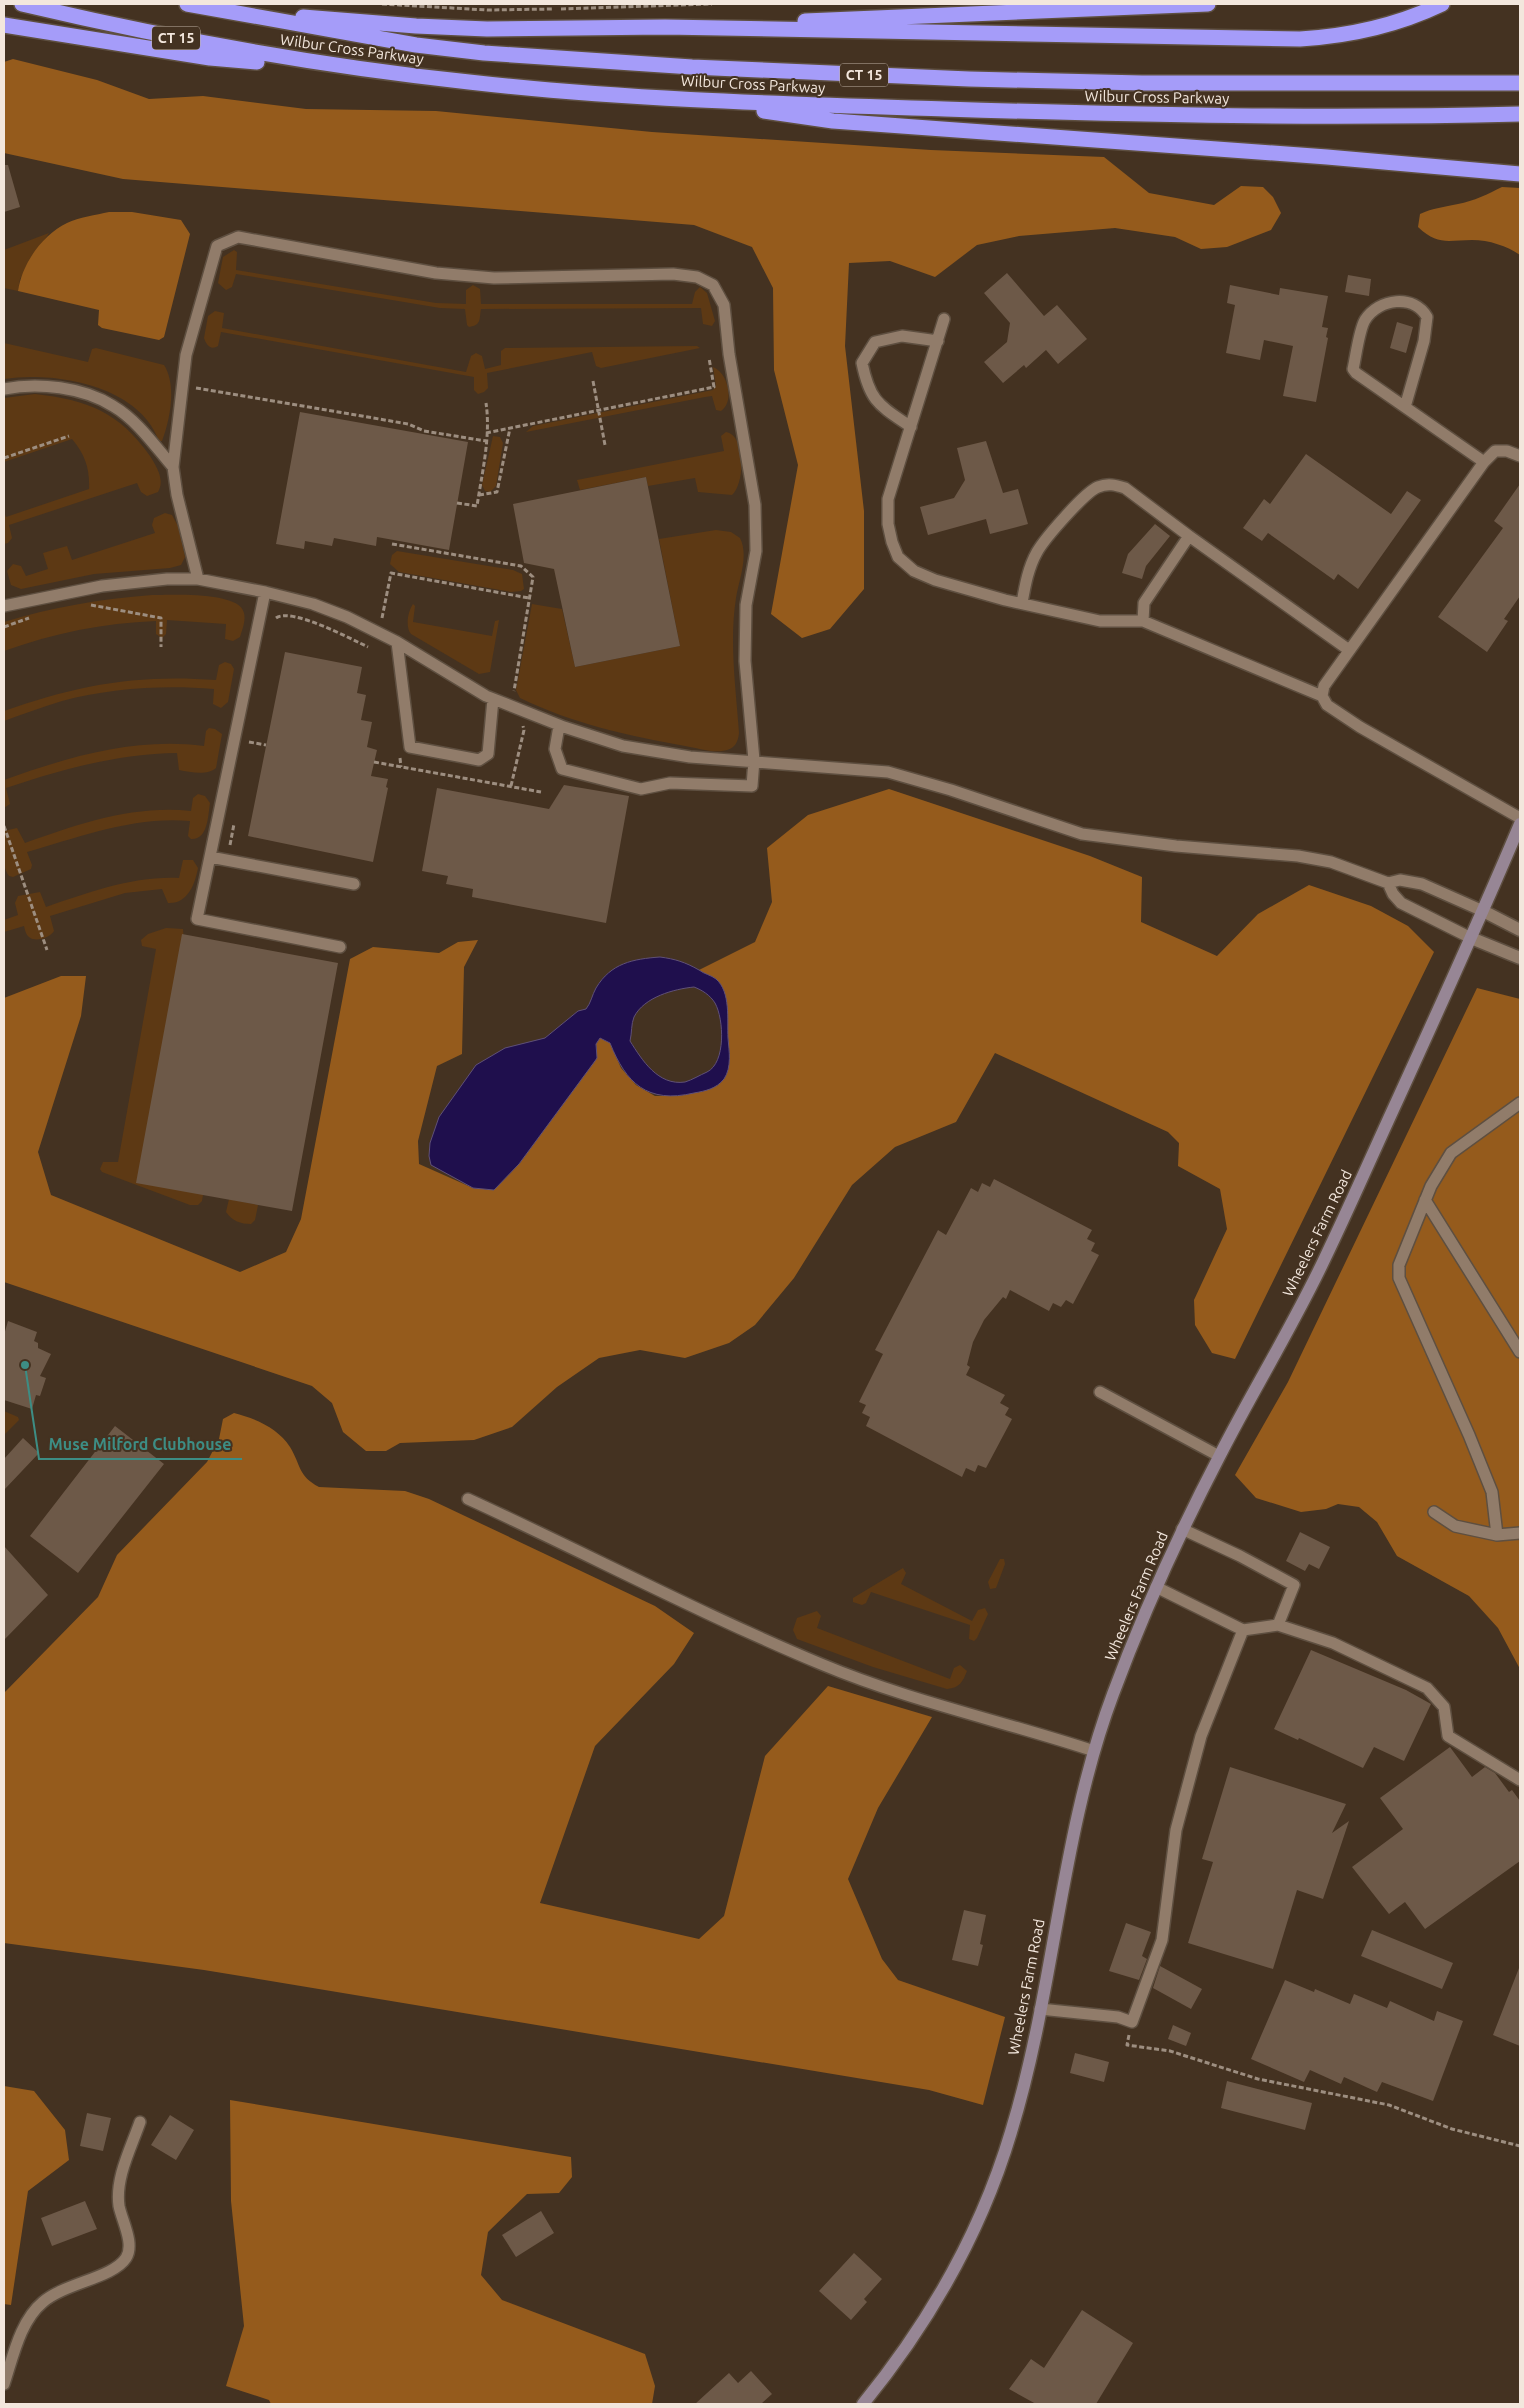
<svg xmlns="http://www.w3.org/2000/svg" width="1524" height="2408" font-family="Ubuntu,sans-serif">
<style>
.green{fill:#5d3914}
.forest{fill:#955b1c}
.water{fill:#1f0f4d;stroke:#5f5078;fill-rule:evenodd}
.building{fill:#6d5948}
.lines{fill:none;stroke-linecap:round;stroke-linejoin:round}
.service-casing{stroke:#5e4f40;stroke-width:14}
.minor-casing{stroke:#5e4f40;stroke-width:15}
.secondary-casing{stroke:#5e4f40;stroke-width:15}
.motorway-casing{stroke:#5e4f40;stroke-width:18}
.path{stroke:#9d8e80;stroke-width:3;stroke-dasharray:5 2.5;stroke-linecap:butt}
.service{stroke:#917c6a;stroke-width:11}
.minor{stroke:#917c6a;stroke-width:12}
.secondary{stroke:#978695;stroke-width:12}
.motorway{stroke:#a59cf9;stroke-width:15}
.labels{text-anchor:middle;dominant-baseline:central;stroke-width:4;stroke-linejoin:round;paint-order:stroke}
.shield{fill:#443221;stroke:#beb1a5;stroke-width:1}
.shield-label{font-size:14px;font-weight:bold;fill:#f3e7dd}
.street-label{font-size:15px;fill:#f3e7dd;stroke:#443221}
.leader{fill:none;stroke:#3d8d84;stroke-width:2}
.callout-dot{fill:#3d8d84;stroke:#443221;stroke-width:2}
.callout-label{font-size:16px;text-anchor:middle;font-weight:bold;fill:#3d8d84;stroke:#443221;stroke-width:4;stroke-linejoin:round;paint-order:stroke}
</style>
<rect width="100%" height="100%" fill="#443221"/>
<!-- green -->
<path class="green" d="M49 233 20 279 18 291 4 288V250Z
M234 250 237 252 236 270 436 303 466 304V290L473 285 480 289 481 304H692L695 292 700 287 707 293 715 321 712 326 703 324 701 308 481 309C479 319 482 325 469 327L467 325 465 309 440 308 236 274 232 287 226 290 218 283 223 257Z
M215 311 224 313 222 328 466 372 471 356 476 353 482 356 485 369 501 365V351L505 348 697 346 700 348 601 368 596 366 592 352 487 373 488 388 484 392 478 394 474 390V377L221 332 218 346C210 351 206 344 204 338L208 316Z
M4 343 88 362 92 349 96 348 164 365C177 385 170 420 162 441H159C139 385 54 371 4 379Z
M713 367C728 373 735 401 721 411L716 410 712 396 705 397 526 432 533 426 713 390 716 386Z
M35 394C88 400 119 412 150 456 157 467 165 480 158 492L147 496 141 492 137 483 9 525 12 538 8 543 4 544V512L6 517 89 489C90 469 85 454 72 439L4 462V398Z
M726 432C746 435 745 484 732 495L698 492 695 478 648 486 646 477 580 490 577 480 724 451 721 436Z
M493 436 500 437 503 443 496 486 490 492 485 491 482 485Z
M165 513 172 515 178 526 185 557 181 565 170 568 94 574 21 589 11 585 7 571 13 564 21 566 26 576 48 569 43 553 67 546 72 560 155 533 152 525 154 518Z
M716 530 731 532 740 538C749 556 739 579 736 598 729 642 736 689 739 733 738 742 735 748 727 750 714 754 698 748 685 746 629 736 571 723 520 698L516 690 532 604 562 609 575 667 680 646 659 539Z
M397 551 513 570 522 574 524 589 521 591 511 592 399 572 390 564 392 555Z
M152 595C170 595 240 591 244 613 246 621 242 630 240 637L233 641 225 639 226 624 167 620 166 634 162 638 156 634V621C103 623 54 633 4 651V622C52 607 101 599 152 595Z
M413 604 415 606 413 622 492 636 495 621 499 620 490 672 479 674 411 634C405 627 408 611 413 604Z
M225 662 231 664 234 669 228 702 221 708 213 704 214 689C163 685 112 688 62 701 42 707 23 714 4 721V711C77 685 137 674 216 680L219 665Z
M209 728 215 729 222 734 216 768C207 776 190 772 179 770L177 753C117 754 63 769 6 788L10 804 4 808V780C68 757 135 737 204 746L206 731Z
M198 794 205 796 210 803C208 816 208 840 191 839L188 836 190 821C134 816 80 837 27 852L32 865 31 869 13 877 9 876C0 864 4 845 4 831L17 828 25 843C79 824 133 805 191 811L193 798Z
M183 860H193L198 868C195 884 188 904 168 903L162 889 125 893 50 916 54 931C51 937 36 943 29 937 26 935 25 930 24 926L4 932V920L18 915 15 903 18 896 40 892 46 907C90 892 133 876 179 878Z
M166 928 183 929 203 1195 202 1201 198 1205H190L102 1172 100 1169 103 1162H118L156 949 142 946 141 940 148 934Z
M229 1199 258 1205 255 1220 251 1224C241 1224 232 1221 226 1212Z
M4 1411 18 1417 19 1420 4 1435Z
M1000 1559H1004L1005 1564 996 1588 990 1589 988 1582Z
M903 1568 906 1573 901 1584 972 1621 978 1610 985 1608 988 1614 977 1638 974 1641 969 1639 970 1625 871 1592 866 1603 862 1605 853 1602V1598Z
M817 1611 821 1616 817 1628 950 1679 954 1668 960 1665 967 1671C963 1681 960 1688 947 1689L873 1667 797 1639 793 1630 797 1618Z"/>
<!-- forest -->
<path class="forest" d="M13 59 97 80 149 99 203 96 306 109 436 111 652 132 931 150 1104 157 1149 193 1214 205 1241 186 1263 187 1273 197 1281 213 1271 230 1227 247 1201 249 1175 237 1115 228 1019 236 977 245 935 277 890 261 849 263 845 346 864 511V589L830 629 802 638 771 614 798 465 774 370 773 288 752 247 694 225 123 179 4 153V62Z
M1502 187 1520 188V255C1507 246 1489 240 1472 240 1448 240 1438 246 1418 227L1420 214C1433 208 1444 207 1458 204 1474 201 1488 194 1502 187Z
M109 212H132L181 220 190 234 164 337 159 340 102 328 98 325 99 310 18 291C22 264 42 235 67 223 79 217 96 215 109 212Z
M889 789 1090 856 1142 877 1141 922 1217 956 1258 914 1309 885 1371 906 1408 926 1434 952 1235 1359 1212 1353 1195 1325 1194 1300 1227 1229 1220 1189 1178 1166 1179 1143 1168 1132 995 1053 956 1122 895 1147 852 1185 794 1278 755 1325 729 1343 685 1358 640 1350 599 1358 557 1387 512 1427 474 1440 400 1443 386 1451H366L343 1432 332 1403 312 1386 4 1282V998L61 976H86L81 1016 38 1152 51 1195 240 1272 286 1252 301 1219 350 959 373 947 439 953 458 942 478 940 464 967 462 1054 437 1066 418 1141 419 1164 473 1188 494 1190 519 1164 597 1057 596 1044 600 1038 610 1043 621 1068 636 1085 655 1096H679L730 1059 724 992 717 981 699 970 755 942 772 902 767 848 808 815Z
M1477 988 1520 999V1669L1498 1628 1469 1596 1397 1556 1377 1522 1359 1507 1338 1504 1326 1509 1301 1512 1256 1498 1235 1475 1288 1382Z
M234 1413C254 1418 278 1428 290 1447 301 1465 298 1476 319 1487L405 1491 429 1499 655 1606 694 1633 674 1664 595 1746 540 1903 699 1939 724 1916 765 1756 828 1686 932 1717 878 1808 848 1879 882 1959 898 1980 1005 2017 983 2105 929 2090 204 1970 4 1943V1693L98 1597 117 1555 207 1462 219 1439 223 1419Z
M4 2086 34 2091 65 2130 69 2160 28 2191 11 2305 4 2304Z
M230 2100 571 2157 572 2177 559 2193 527 2194 488 2232 481 2275 502 2300 645 2354 655 2386 652 2404H271L269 2400 226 2386 244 2326 231 2201Z"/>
<!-- water -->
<path class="water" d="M660 957C675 959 685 962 699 970 704 974 711 975 716 979 731 992 727 1020 728 1038 729 1051 732 1067 724 1079 716 1089 705 1091 694 1093 647 1104 626 1083 610 1043L600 1038 596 1044 597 1058 595 1061 519 1164 494 1190 473 1188 431 1165 429 1156 430 1143 439 1117 476 1065 505 1048 545 1038 578 1011 586 1009C591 1003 592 995 596 988 611 963 633 959 660 957ZM694 987C702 990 710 995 715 1003 724 1019 726 1063 707 1072 700 1075 692 1080 685 1082 658 1086 642 1060 630 1041 632 1033 631 1024 634 1017 644 997 674 989 694 987Z"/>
<!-- building -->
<path class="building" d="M4 165H8L20 207 4 212Z
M1007 273 1044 316 1057 305 1087 339 1058 364 1046 350 1026 368 1024 365 1003 383 984 362 1007 342 1010 323 984 293Z
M1348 275 1371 279 1369 296 1345 292Z
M1230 285 1279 295 1280 288 1328 296 1322 327 1328 328 1326 337 1328 338 1316 402 1283 396 1293 346 1264 340 1260 360 1226 353 1235 305 1227 303Z
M1397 322 1413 327 1406 353 1390 348Z
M300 412 468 442 449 550 377 537 376 546 334 538 332 546 305 541 304 549 276 544Z
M986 441 1003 493 1018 489 1028 524 990 534 986 519 928 535 920 507 954 498 965 480 957 448Z
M1306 454 1391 514 1407 491 1421 500 1358 589 1338 574 1334 580 1268 533 1262 541 1243 528 1264 499 1270 504Z
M646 477 680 646 575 667 554 569 524 563 513 504Z
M1520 484V596L1504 619 1508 621 1487 652 1438 617 1503 528 1494 521Z
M1155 524 1170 536 1146 566 1142 579 1122 573 1128 554Z
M285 652 362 667 357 693 366 695 361 720 372 722 367 747 377 750 371 776 388 779 386 787 388 788 373 862 248 836Z
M564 785 629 796 606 923 472 897 473 889 446 884 448 876 422 871 437 788 549 809Z
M182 934 338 963 292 1211 136 1183Z
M994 1179 1092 1230 1087 1239 1095 1243 1091 1251 1099 1255 1073 1304 1066 1300 1061 1307 1053 1303 1049 1311 1010 1290 1006 1299 1003 1297 984 1320 973 1342 967 1365 970 1367 966 1375 1005 1395 1000 1403 1009 1408 1005 1415 1012 1419 986 1468 978 1465 975 1472 966 1468 962 1477 866 1426 870 1417 862 1413 866 1405 859 1402 883 1354 875 1350 938 1230 946 1235 971 1188 978 1192 982 1183 990 1187Z
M8 1321 37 1332 34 1341 38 1343V1348L51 1354 40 1376 46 1378 40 1396 36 1395 32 1409 4 1400V1335Z
M115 1426 164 1464 78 1573 30 1536Z
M23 1438 39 1453 4 1490V1459Z
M1300 1532 1330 1547 1319 1569 1309 1564 1305 1571 1286 1561Z
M4 1546 48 1595 4 1640Z
M1311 1650 1406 1690 1431 1704 1404 1761 1374 1747 1363 1768 1299 1738 1298 1740 1274 1729Z
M1450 1747 1472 1777 1485 1767 1495 1773 1509 1792 1512 1790 1520 1801V1861L1425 1929 1405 1902 1389 1914 1352 1867 1403 1829 1380 1798Z
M1230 1767 1346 1804 1332 1833 1349 1821 1323 1899 1297 1890 1273 1969 1188 1943 1213 1862 1202 1859Z
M964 1910 986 1915 980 1944 983 1945 978 1966 952 1960Z
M1126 1923 1151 1932 1142 1956 1147 1959 1139 1980 1109 1971Z
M1372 1930 1453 1963 1442 1989 1361 1956Z
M1160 1966 1202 1989 1191 2009 1153 1988Z
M1519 1968H1520V2046L1493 2035Z
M1285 1980 1314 1992 1315 1989 1350 2004 1354 1994 1387 2008 1390 2001 1434 2021 1437 2011 1463 2021 1433 2101 1382 2082 1377 2092 1344 2077 1341 2084 1310 2070 1304 2082 1251 2059Z
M1173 2025 1191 2033 1186 2046 1168 2039Z
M1075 2053 1109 2062 1104 2082 1070 2073Z
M1227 2081 1312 2103 1305 2130 1221 2108Z
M87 2113 111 2118 103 2151 80 2146Z
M170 2115 194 2130 176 2160 151 2145Z
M85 2201 97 2229 52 2246 41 2218Z
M541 2211 554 2233 516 2257 502 2235Z
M854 2253 882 2279 864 2299 867 2302 851 2320 819 2291Z
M1082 2310 1133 2343 1096 2404H1036L1009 2389 1031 2359 1044 2368Z
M751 2371 772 2394 761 2404H695L729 2373 738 2383Z"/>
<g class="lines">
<!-- service casing -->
<g class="service-casing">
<path id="service" d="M944 319 888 499V524L892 542 898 557 914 571 935 580 1005 600 1100 621H1143
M4 389C38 382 83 387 113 406 137 420 155 446 173 467
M1405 407 1424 341 1427 317C1414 294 1379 298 1365 320 1359 330 1356 356 1353 369L1356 373 1484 462 1324 686 1322 696 1327 705 1360 727 1520 818
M911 427C879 405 870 402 862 363L875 342 902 336 938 341
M1484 462 1495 451H1507L1520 456
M198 579 177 495 173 467 186 355 217 246 238 237 436 273 494 278 673 274 697 277 713 285 724 305 729 354 755 505 756 551 746 605 745 661 754 760 752 786 670 783 641 789 562 769 555 749 559 726
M265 592 197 919 340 947
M1022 603C1025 586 1028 568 1037 552 1045 538 1085 492 1098 487 1108 483 1115 485 1125 488L1189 536
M4 606 102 586 167 579H198L265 592 313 604 347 617 397 642 486 696 564 727 623 746 690 757 888 772 951 790 1082 834 1176 846 1298 856 1331 862 1388 883 1400 880 1422 884 1483 911
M397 642 410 747 479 760 488 754 493 699
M1322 696 1143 621 1144 603 1189 536 1349 650
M210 857 354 884
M1388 883 1393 894 1401 903 1471 938
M1520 1103 1451 1153 1431 1186 1399 1265V1278L1469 1435 1492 1492 1497 1535 1520 1533
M1425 1200 1520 1352
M1100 1392 1219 1456
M468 1499C586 1553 701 1614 821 1664 909 1701 1003 1721 1094 1751
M1434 1512 1455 1526 1497 1535
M1182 1529 1240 1556 1294 1585 1278 1625
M1243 1630 1278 1625 1333 1643 1427 1688 1444 1707 1448 1736 1520 1780
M1040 2009 1118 2017 1132 2022 1162 1940 1176 1830 1201 1736 1243 1630 1156 1587
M4 2384C13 2357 20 2321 43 2302 65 2283 113 2278 126 2258 135 2244 122 2221 119 2206 115 2178 131 2148 140 2122"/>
</g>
<!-- minor casing -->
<g class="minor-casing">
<path id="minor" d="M1483 911 1520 930
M1471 938 1520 958"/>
</g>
<!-- secondary casing -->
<g class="secondary-casing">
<path id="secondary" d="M863 2404C929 2323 981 2233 1011 2132 1055 1989 1060 1835 1113 1694 1143 1613 1179 1534 1219 1457 1253 1390 1293 1326 1325 1258 1350 1206 1373 1153 1397 1101 1439 1009 1481 917 1520 824"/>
</g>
<!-- motorway casing -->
<g class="motorway-casing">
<path id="motorway" d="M22 4C170 39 318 66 469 82 627 100 787 104 945 109 1137 115 1328 119 1520 114
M187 4 416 45 484 53 692 67 969 79 1142 83H1520
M303 17 416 26 487 29 665 27 1300 39C1351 36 1396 26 1442 4
M805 21 1208 4
M4 25 210 58 257 62
M764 111 833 121 1327 157 1520 174"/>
</g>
<!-- path -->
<path class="path" d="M382 4 487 10 554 9
M561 9 712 4
M593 381 605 445
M196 388 356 415 408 424 424 431 486 441
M486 433 714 387 709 358
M4 458 69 436
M479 495 497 492 510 428
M457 503 477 506C482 473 491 436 486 403
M392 544 521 566 533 577 514 691
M91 605 161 618V647
M276 618C291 607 351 639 368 647
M382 618 391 573 529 598
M4 627 29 618
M249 742 266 745
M400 758 401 767
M374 762 541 792
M511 786 524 730 523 726
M4 826 47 950
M230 845 234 824
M1129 2035 1127 2045 1170 2051 1258 2079 1389 2105 1452 2129 1520 2146"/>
<!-- service -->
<use href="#service" class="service"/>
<!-- minor -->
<use href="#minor" class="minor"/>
<!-- secondary -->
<use href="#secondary" class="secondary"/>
<!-- motorway -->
<use href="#motorway" class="motorway"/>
</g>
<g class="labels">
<!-- shield labels -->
<g class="shield">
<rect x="152" y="26.5" width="48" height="23" rx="4"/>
<rect x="840" y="63.5" width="48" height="23" rx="4"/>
</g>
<g class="shield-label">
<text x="176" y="38">CT 15</text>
<text x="864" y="75">CT 15</text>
</g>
<!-- street labels -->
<g class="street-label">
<text transform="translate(352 49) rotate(8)">Wilbur Cross Parkway</text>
<text transform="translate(753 84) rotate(3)">Wilbur Cross Parkway</text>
<text transform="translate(1157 97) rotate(1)">Wilbur Cross Parkway</text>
<text transform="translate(1317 1233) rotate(-64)">Wheelers Farm Road</text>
<text transform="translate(1136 1596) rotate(-67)">Wheelers Farm Road</text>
<text transform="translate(1026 1987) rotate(-79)">Wheelers Farm Road</text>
</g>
</g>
<!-- callouts -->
<path class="leader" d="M25 1365L39 1459H242"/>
<circle class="callout-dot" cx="25" cy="1365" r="5"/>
<g class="callout-label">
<text x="140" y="1450">Muse Milford Clubhouse</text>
</g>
<!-- border -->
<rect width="1524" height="2408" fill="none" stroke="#f3e7dd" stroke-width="10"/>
</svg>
